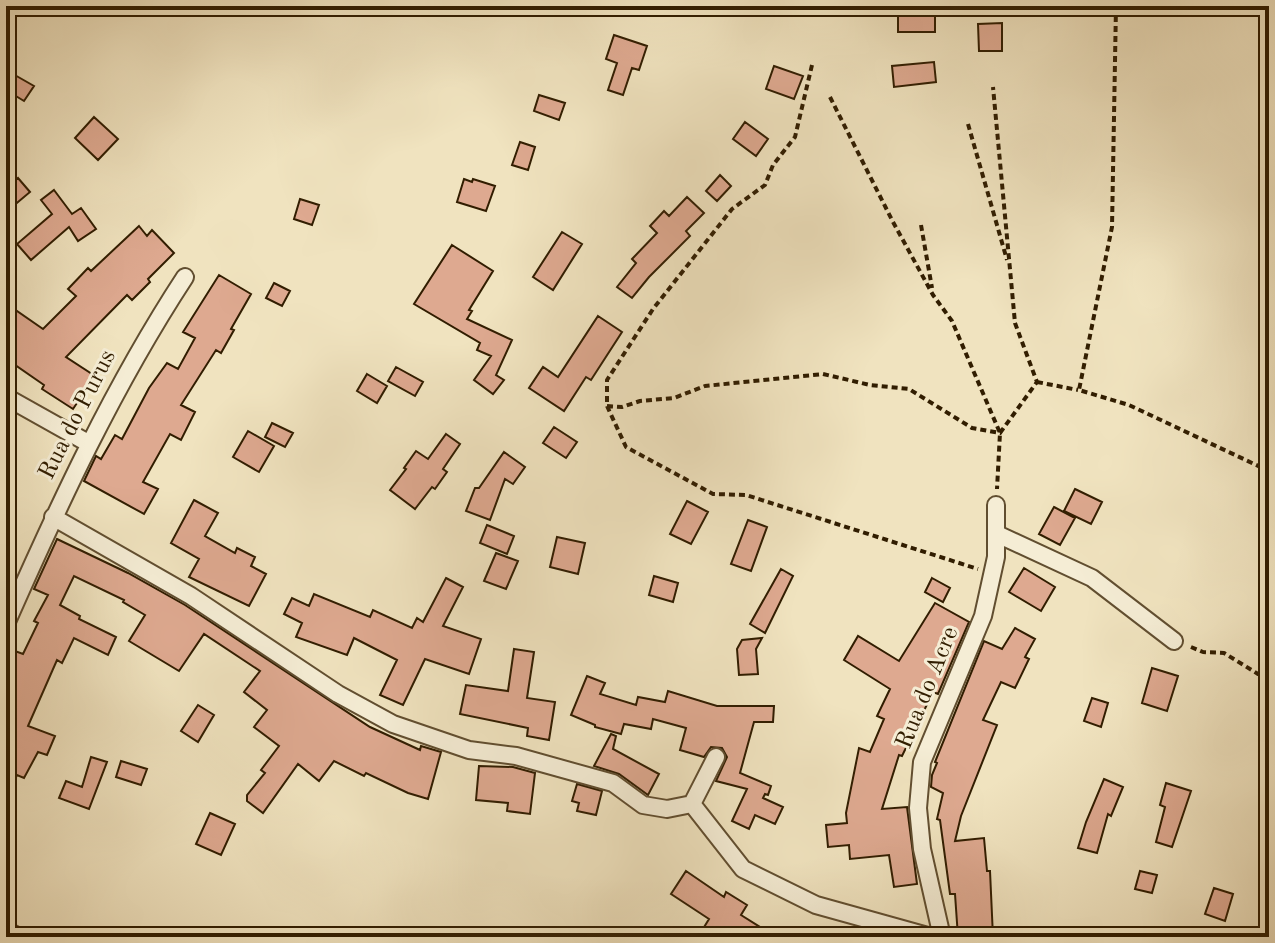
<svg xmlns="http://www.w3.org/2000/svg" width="1275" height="943" font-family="'Old Standard TT',serif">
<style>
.building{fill:#dea990;stroke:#311d00;stroke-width:2}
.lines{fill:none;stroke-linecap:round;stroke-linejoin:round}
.street-casing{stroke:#614e30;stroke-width:20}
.path{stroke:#311d00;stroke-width:4;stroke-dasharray:6 4;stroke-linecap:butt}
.street{stroke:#f5edd5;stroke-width:16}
.labels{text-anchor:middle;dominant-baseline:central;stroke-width:6;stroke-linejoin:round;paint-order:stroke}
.street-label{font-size:24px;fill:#311d00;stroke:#f5edd5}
</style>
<rect width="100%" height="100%" fill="#f0e3bf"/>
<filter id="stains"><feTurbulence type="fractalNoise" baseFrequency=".0025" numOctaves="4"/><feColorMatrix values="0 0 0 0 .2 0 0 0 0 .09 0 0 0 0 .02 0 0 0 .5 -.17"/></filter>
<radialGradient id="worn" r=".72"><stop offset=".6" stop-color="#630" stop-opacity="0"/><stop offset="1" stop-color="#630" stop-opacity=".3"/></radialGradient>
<!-- building -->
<path class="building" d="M898 12H935V32H898Z
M1002 23V51H979L978 24Z
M614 35 647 46 639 70 632 68 623 95 608 90 617 63 606 59Z
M934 62 936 82 894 87 892 66Z
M774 66 803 76 794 99 766 89Z
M6 70 34 86 24 101 6 90Z
M539 95 565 103 559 120 534 111Z
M94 117 118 139 98 160 75 138Z
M745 122 768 139 756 156 733 139Z
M520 142 535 147 528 170 512 165Z
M720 175 731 186 717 201 706 191Z
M18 178 30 192 6 212V188Z
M464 179 472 182 473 179 495 186 486 211 457 202Z
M54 190 72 214 81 208 96 229 78 241 69 227 31 260 17 244 52 214 41 200Z
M687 197 704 213 686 231 690 236 649 277 632 298 617 287 636 263 632 259 657 233 650 226 664 211 669 216Z
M300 199 319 205 312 225 294 219Z
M139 226 147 236 152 230 174 253 148 279 150 282 132 300 127 295 66 357 95 376 73 409 42 389 44 385 15 365 6 378V321L14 309 43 329 76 296 68 289 88 268 91 271Z
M562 232 582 244 553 290 533 277Z
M452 245 493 271 469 310 472 311 467 319 512 340 496 375 504 380 493 394 474 380 491 356 477 350 480 343 414 304Z
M219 275 251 294 231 329 234 330 221 353 216 350 181 405 195 412 181 440 170 434 143 482 158 489 144 514 84 481 96 456 101 459 115 435 122 439 149 388 167 363 178 369 195 338 183 332Z
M274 283 290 291 282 306 266 298Z
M598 316 622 332 591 380 586 377 564 411 529 388 543 367 558 377Z
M396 367 423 382 415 396 388 381Z
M367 374 387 386 377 403 357 391Z
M272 423 293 433 285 447 265 437Z
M554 427 577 442 566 458 543 443Z
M248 431 274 446 259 472 233 457Z
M446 434 460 444 443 469 447 472 435 489 432 487 415 509 390 490 406 469 404 468 416 451 428 459Z
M504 452 525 467 513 484 505 479 490 520 466 511 475 488H479Z
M1075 489 1102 502 1091 524 1064 511Z
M194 500 218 513 205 536 235 553 237 548 255 557 251 566 266 574 249 606 189 577 199 559 171 543Z
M687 501 708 512 691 544 670 534Z
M1054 507 1075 518 1060 545 1039 534Z
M748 520 767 527 751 571 731 564Z
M487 525 514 536 507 554 480 543Z
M557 537 585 543 578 574 550 567Z
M57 539 128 573 185 605 370 727 420 750 421 746 441 752 428 799 408 793 366 773 364 776 334 761 319 781 298 764 263 813 247 801V795L265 773 261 770 279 746 254 727 267 710 244 692 260 671 204 634 179 671 129 641 145 615 123 602 124 600 74 576 60 605 80 616 79 619 116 637 108 655 74 638 62 663 57 660 28 726 55 736 47 755 38 752 24 778 17 775 6 799V723L11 710 6 707V673L15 651 23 654 38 623 34 621 48 595 34 589Z
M496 553 518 561 506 589 484 581Z
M1024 568 1055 587 1041 611 1009 592Z
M781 569 793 576 765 633 750 624Z
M654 576 678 583 673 602 649 595Z
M446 578 463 587 443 626 481 639 469 674 425 659 403 705 380 695 397 660 354 638 347 655 296 637 302 623 284 614 292 598 309 606 314 594 370 617 373 610 412 628 417 618 423 622Z
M932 578 950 588 943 602 925 592Z
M935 603 969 622 938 694 933 692 902 756 899 755 882 809 907 807 917 884 894 887 889 855 850 859 849 845 828 847 826 825 847 823 846 813 859 748 870 752 884 719 877 716 890 689 844 660 858 636 899 661Z
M1015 628 1035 639 1025 657 1029 659 1015 688 1001 682 983 720 997 725 961 816 955 841 984 838 987 871H990L993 937H958L955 894H950L940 820 937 819 943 793 931 787 932 775 937 763 935 762 984 641 1002 649Z
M762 638 756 649 758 674 739 675 737 649 742 640Z
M514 649 534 652 527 698 555 702 549 740 527 736 528 728 460 714 466 685 508 691Z
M1152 668 1178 676 1167 711 1142 703Z
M587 676 605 683 600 694 636 705 638 697 665 702 668 691 717 706H774L773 722H754L740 773 771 786 768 795 765 794 763 798 783 807 775 824 755 815 749 829 732 821 747 789 716 781 727 757 722 748 711 747 704 757 680 750 686 728 653 719 651 729 624 724 621 734 595 727V725L571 715Z
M1092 698 1108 703 1101 727 1084 721Z
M198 705 214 715 198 742 181 731Z
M611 734 616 736 613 749 659 774 648 795 619 774 594 766Z
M91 757 107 762 89 809 59 798 66 781 82 787Z
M121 761 147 769 141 785 116 777Z
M479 766 513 767 535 773 530 814 507 811 508 803 476 800Z
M1104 779 1123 787 1111 816 1108 814 1097 853 1078 848 1086 822Z
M1166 783 1191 791 1172 847 1156 842 1165 807 1160 805Z
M577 784 602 791 596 815 577 811 579 803 572 801Z
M210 813 235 824 221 855 196 844Z
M686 871 724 897 726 892 747 905 741 915 776 937H698L709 919 671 894Z
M1140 871 1157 875 1152 893 1135 889Z
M1214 888 1233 894 1225 921 1205 914Z"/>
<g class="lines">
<!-- street casing -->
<g class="street-casing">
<path id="street" d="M6 397 88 443
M53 517 191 596 338 694 393 724 469 750 516 756 613 783 643 805 667 809 692 804
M997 534 1092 578 1174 641
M6 624C59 504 113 387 185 277
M716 757 692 804 743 869 816 905 931 937
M6 930 19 937
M942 937 922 849 918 808 922 762 983 616 996 557V505"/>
</g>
<!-- path -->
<path class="path" d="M1116 6 1112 227 1079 390 1129 405 1269 471
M812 65 795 137 773 165 765 185 732 209 653 309 607 380V406L626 447 713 494 746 495 978 569
M830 97 893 222 933 295 952 321 1000 433 997 489
M968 124 1007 260
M921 225 932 288
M1037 382 1078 390
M607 406 622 407 640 401 674 398 705 386 823 374 870 385 909 389 972 428 1000 433 1037 382 1015 323 993 87
M1191 647 1203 652 1224 653 1258 674 1269 671"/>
<!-- street -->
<use href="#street" class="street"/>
</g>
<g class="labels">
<!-- street labels -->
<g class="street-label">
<text transform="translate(78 415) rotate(-63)">Rua do Purus</text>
<text transform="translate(928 688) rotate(-68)">Rua do Acre</text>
</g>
</g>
<!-- margin -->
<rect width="1275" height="943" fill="none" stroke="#f0e3bf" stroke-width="32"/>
<rect x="8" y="8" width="1259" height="927" fill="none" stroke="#311d00" stroke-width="4"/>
<rect x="16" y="16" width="1243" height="911" fill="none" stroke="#311d00" stroke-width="2"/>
<rect width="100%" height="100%" filter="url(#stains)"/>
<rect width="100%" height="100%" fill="url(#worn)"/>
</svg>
